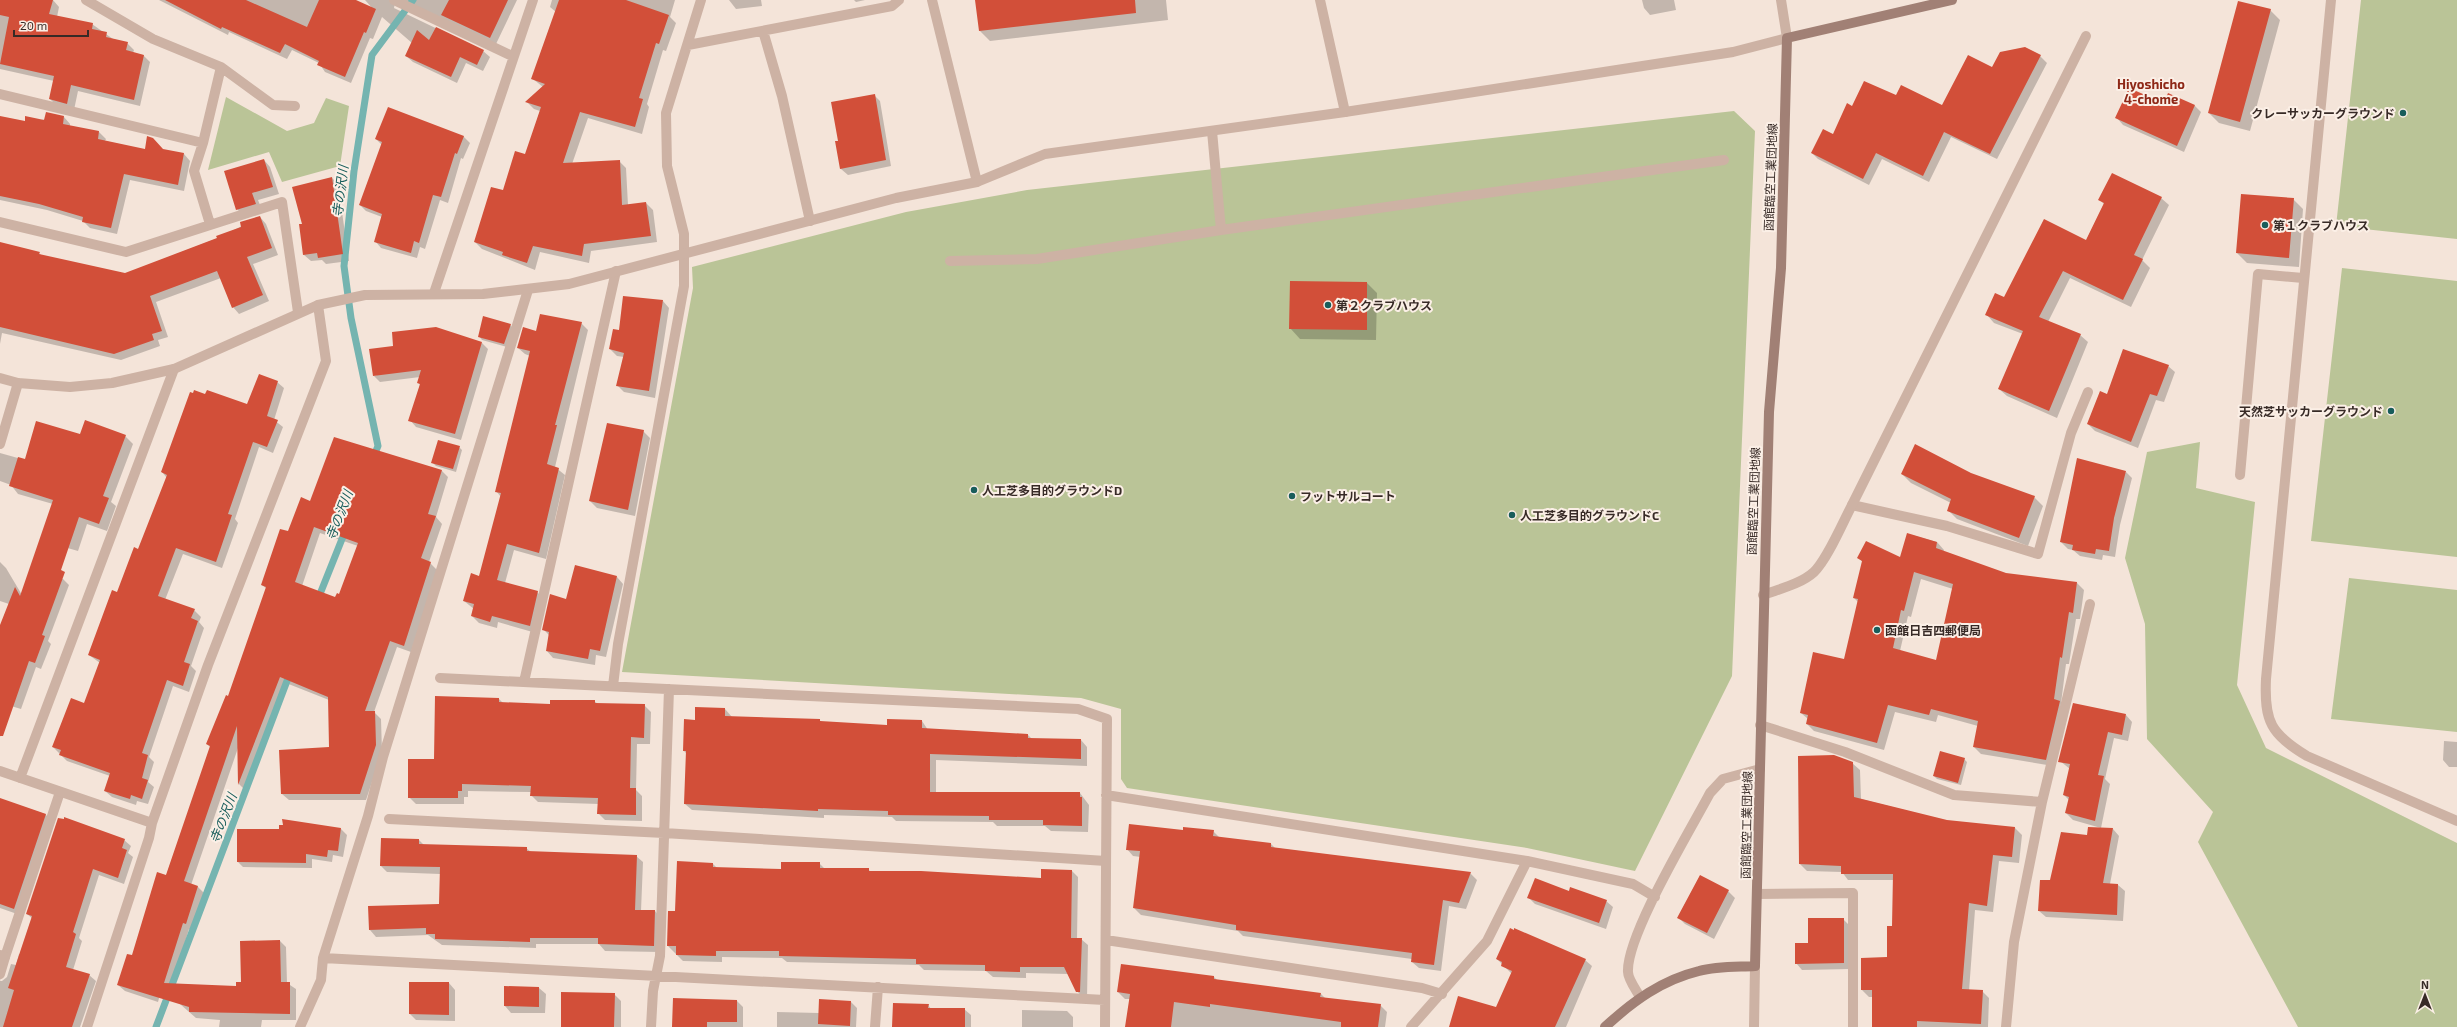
<svg xmlns="http://www.w3.org/2000/svg" width="2457" height="1027" font-family="'Exo 2','Noto Sans JP',sans-serif">
<style>
.green{fill:#bac497}
.shadow{fill:#0003;fill-rule:evenodd}
.lines{fill:none;stroke-linecap:round;stroke-linejoin:round}
.stream{stroke:#75b4b0;stroke-width:7}
.building{fill:#d24f39;fill-rule:evenodd}
.service{stroke:#cdb2a4;stroke-width:10}
.minor{stroke:#cdb2a4;stroke-width:10}
.tertiary{stroke:#cdb2a4;stroke-width:10}
.secondary{stroke:#a18075;stroke-width:10}
.poi-dot{fill:#185d5b;stroke:#fbefe6;stroke-width:1.5}
.labels{text-anchor:middle;dominant-baseline:central;stroke-width:4;stroke-linejoin:round;paint-order:stroke}
.poi-label{font-size:12px;font-weight:bold;fill:#372a26;stroke:#fbefe6;text-anchor:start}
.street-label{font-size:12px;fill:#372a26;stroke:#fbefe6}
.neighbourhood-label{font-size:13px;font-weight:bold;fill:#8e2817;stroke:#fbefe6}
.water-label{font-size:13px;font-style:italic;fill:#185d5b;stroke:#fbefe6}
</style>
<rect width="100%" height="100%" fill="#f4e4d9"/>
<!-- green -->
<path class="green" d="M2361 0H2457V239L2336 226Z
M226 97 287 131 314 123 326 98 349 106 340 166 282 182 269 152 208 170Z
M1734 111 1755 131 1732 676 1635 871 1527 848 1127 788 1121 779V709L1081 698 622 672 693 288 692 267 906 212 1027 190Z
M2342 268 2457 281V557L2311 541Z
M2200 442 2196 488 2255 502 2237 685 2266 748 2457 843V1027H2298L2198 842 2213 812 2147 739 2145 624 2125 558 2147 452Z
M2349 578 2457 590V732L2331 719Z"/>
<!-- shadow -->
<path class="shadow" d="M0 0H53L59 7 57 17 92 24 113 39 127 43 134 50 133 53 143 55 150 62 140 106 78 91 74 110 56 105 50 99 54 81 0 69Z
M159 0H353L373 9 365 0H517L496 44 395 3 394 8 483 51 490 57 483 71 466 63 457 83 413 62 406 56 412 43 382 17 373 39 370 38 351 83 325 72 319 63 292 50 287 59 229 32 228 35Z
M552 0H675L670 17 676 23 666 51 663 50 647 104 649 107 642 134 588 118 572 164 619 161 626 168 628 205 646 203 653 210 657 242 591 251 589 263 540 252 535 270 482 249 475 242 526 155 540 111 534 109 527 102 543 87 533 79 556 12 550 7Z
M729 0H764H761L762 6 736 9Z
M854 0H865L856 2Z
M976 0H1166L1168 20 990 41 980 31Z
M1642 0H1674L1676 10 1650 15 1644 8Z
M2270 10 2280 20 2250 131 2219 123 2209 113Z
M2040 56 2047 63 1997 159 1951 137 1929 182 1882 159 1869 185 1818 159 1812 153 1833 135 1853 107 1897 97 1943 106 1992 69Z
M874 95 880 101 891 166 848 175 841 169 836 142 840 141Z
M2164 104 2195 106 2201 112 2184 152 2123 125 2117 118Z
M0 117 25 122 64 117 70 124V126L99 132 106 139 105 141 145 150H163L184 154 190 161 184 191 130 180 117 234 90 228 83 221 47 210 0 200Z
M463 136 470 143 463 159 461 158 448 203 440 200 425 249 420 247 417 258 381 248 375 241 382 217 366 211 360 205 382 145 376 139Z
M264 160 270 167 279 194 258 200 262 210 244 216 237 209Z
M332 178 338 184 349 261 326 264 322 260 311 261 304 255 303 224Z
M2161 198 2169 205 2142 260 2150 268 2131 307 2070 278 2048 322 2080 335 2088 342 2057 418 2007 396 1999 389 2023 334 1994 323 1987 315 2004 298 2086 241 2104 204 2100 200Z
M2293 199 2303 209 2299 267 2247 263 2237 253Z
M260 217 266 224 278 255 253 264 269 301 239 314 233 307 221 278 156 302 168 337 158 340 160 346 121 360 2 333 0 344V243L39 253 42 256 125 274 218 238Z
M1291 282 1367 283 1377 293 1376 340 1300 339 1290 328Z
M663 301 669 308 655 398 624 392 617 385 624 357 617 356 610 349 620 331Z
M581 323 588 330 555 467 565 475 546 559 514 550 505 583 537 592 544 599 536 633 498 622 497 628 479 623 472 616 474 609 464 601 480 577 501 497 496 491 530 356 525 354 518 348 537 332Z
M510 325 513 328 507 347 482 340 479 336Z
M482 343 488 349 461 440 416 427 410 420 420 385 418 382 420 377 380 382 374 376Z
M2168 366 2175 372 2164 402 2156 400 2138 448 2095 431 2088 424 2108 395Z
M277 382 284 388 274 420 283 427 273 453 259 447 235 519 238 523 222 568 183 554 165 600 194 610 201 617 199 622 204 628 191 666 196 671 189 692 173 686 149 757 154 762 148 782 154 787 148 804 137 801 136 805 112 797 105 791 110 776 67 761 53 747 85 704 100 663 89 655 139 550 167 478 162 472Z
M643 431 650 438 635 516 597 508 590 501Z
M80 435 125 436 133 444 111 502 116 506 107 531 87 524 78 551 50 543 53 504 18 494 11 485 0 481V453L25 460Z
M459 447 462 450 456 472 436 466 433 463Z
M442 471 448 477 436 517 442 524 429 562 437 570 411 652 397 647 374 712 381 719 382 752 366 800H289L282 794 330 748 329 700 286 683 245 790 239 784 238 748 191 885 198 887 204 893 192 930 189 929 172 985 163 983 158 1002 125 991 118 985 133 957 166 876 211 748 207 744 229 697 267 589 262 585 289 533 311 502ZM320 533 358 546 340 595 336 599 302 586Z
M2126 472 2132 478 2120 525 2115 557 2103 555 2102 560 2080 556 2073 550 2068 549 2061 542Z
M1902 474H1971L2034 497 2043 506 2028 546 1957 519 1948 510 1951 503 1911 483Z
M1908 534 1937 542 1944 550 1943 552 2006 574 2077 583 2084 590 2080 619H2076L2069 664H2066L2053 766 1981 754 1974 747 1978 726 1938 715 1936 722 1895 712 1884 750 1814 731 1807 724 1808 719 1801 713 1845 660 1858 602 1854 598 1863 562 1859 558 1901 559ZM1921 579 1953 589 1937 661 1900 651 1908 616 1911 617Z
M0 562 6 568 22 595 30 570 63 579 69 585 48 641 51 644 41 669 36 667 21 709 11 706 0 737V627L9 604 0 601Z
M617 577 623 584 606 657 596 655 595 665 553 658 547 651 550 636 543 629 567 600Z
M499 699 503 703 551 705 594 701 598 704 644 705 651 712 650 744H637L636 790 642 796V821L605 820 598 813 599 804 538 802 531 795V792L468 791V797H464V804H416L409 797 435 760Z
M725 709 732 717 819 720 822 722 888 726 922 721 928 730 1028 735 1032 739 1081 740 1087 747V766L936 760V793H1080L1089 805 1088 832 1051 831 1045 826H997L993 822 896 821 892 817 824 815V818L692 810 685 804 687 754 684 751 696 721Z
M2126 715 2132 722 2128 741 2114 738 2105 779 2110 784 2101 828 2073 820 2066 813 2069 800 2064 795 2070 769 2060 761Z
M2444 741 2457 742V767H2449L2443 760Z
M1964 759 1967 762 1961 785 1937 779 1934 776Z
M1852 763 1860 770 1861 799 1947 821 2015 828 2022 835 2019 863 1999 861 1993 912 1975 910 1969 991H1982L1989 998 1988 1027H1873V997H1869L1862 990 1888 958 1893 927 1894 880H1848L1842 872 1807 871 1800 864Z
M0 799 45 814 52 821 20 915 0 908Z
M341 829 347 835 343 857 333 855 332 862 312 859V868L243 867 238 862Z
M2113 829 2119 836 2110 884 2118 885 2125 891 2123 921 2046 917 2039 911 2051 881 2088 836Z
M1184 831H1213L1220 838 1271 844 1275 848 1470 873 1477 880 1466 909 1449 906 1441 971 1419 968 1412 962V959L1243 936 1238 931 1141 915 1134 908 1141 857 1133 856 1127 849Z
M124 840 131 846 128 853 133 857 124 884 99 875 79 938 82 941 73 970 89 975 96 981 80 1027H0V967L3 970 0 981H2L7 977 11 964 16 965 19 954H22L33 919 27 914Z
M419 840 424 845 526 848 531 852 636 856 643 862 641 911H655L661 918 660 952 605 951 599 944H536V948L442 945 428 935 376 937 370 930 440 905V874L387 872 381 866Z
M819 863 825 869H868L871 872 1042 879 1072 871 1078 877 1077 939H1081L1088 945 1087 998H1083L1077 991 1068 974 1026 973V978L993 977 986 971 924 970 919 965 787 962 782 958 722 957V962L683 961 668 946 676 912 713 864 717 868 782 870Z
M1700 876 1728 891 1735 898 1714 939 1685 924 1678 917Z
M1569 892 1606 901 1613 907 1606 929 1535 904 1528 897Z
M1843 919 1850 926V969L1802 970 1796 963 1809 944Z
M1514 931 1585 960 1592 966 1566 1027H1450L1496 1009 1512 974 1497 959Z
M280 941 286 947 287 983 296 989V1020H262L261 1027H219L220 1020 196 1018 180 1004 237 987Z
M1214 977 1218 981 1321 994 1326 999 1380 1005 1387 1012 1385 1027H1126L1130 999H1125L1118 992Z
M449 983 455 990V1021L416 1020 410 1014Z
M505 987 539 988 546 994 545 1013H511L505 1006Z
M614 994 621 1001V1027H562Z
M737 1001 743 1007V1027H673Z
M851 1002 857 1008 856 1027H777V1012L819 1013Z
M928 1005 931 1009H964L971 1015V1027H893Z
M1022 1010 1067 1011 1073 1017V1027H1022Z"/>
<g class="lines">
<!-- stream -->
<path class="stream" d="M373 458 378 446 351 318 344 266 354 171 372 55 413 0
M318 599 346 529
M156 1027 290 673"/>
</g>
<!-- building -->
<path class="building" d="M0 0H53L49 14 93 23 92 29 107 32 106 37 128 42 126 50 144 55 134 100 71 85 67 104 49 99 54 76 0 64 9 17 0 15Z
M165 0H246L307 27 319 0H356L376 9 366 33 364 32 345 77 317 65 319 61 285 44 280 53 222 27 221 29Z
M449 0H508L490 38 441 15Z
M559 0H626L669 15 659 44 656 43 639 98 643 99 635 127 580 112 563 163 620 160 622 205 646 202 651 236 584 244 582 256 533 246 527 263 502 255 503 252 474 242 491 187 503 190 515 151 525 154 541 107 525 102 545 84 531 79Z
M975 0H1135L1136 13 979 31Z
M2238 1 2271 9 2240 122 2208 113Z
M436 27 484 50 477 65 460 57 451 77 405 56 417 30 429 40Z
M2025 47 2041 55 1990 154 1944 132 1923 176 1876 153 1863 179 1811 153 1823 129 1833 134 1847 103 1852 106 1864 81 1896 95 1901 85 1942 105 1968 55 1992 67 2000 52Z
M2129 88 2164 103 2168 93 2195 105 2177 146 2115 118Z
M875 94 886 160 840 169 835 141H838L831 102Z
M388 107 464 136 457 154 455 153 441 197 433 195 419 243 414 241 411 253 374 242 382 214 359 205 382 142 375 139Z
M46 112 64 116 63 124 99 131 98 139 145 149 147 136 153 138 163 149 184 153 178 185 124 174 111 228 82 222 83 217 39 204 0 196V116L25 121V116L44 120Z
M264 159 273 187 252 193 256 204 236 210 224 171Z
M2112 173 2162 197 2134 255 2143 259 2123 300 2063 271 2039 317 2081 334 2049 411 1998 389 2023 331 1985 315 1995 293 2004 297 2044 219 2086 240 2104 203 2098 200Z
M332 177 343 254 318 258 317 253 303 255 299 224H302L292 187Z
M2241 194 2294 198 2289 258 2236 253Z
M260 216 272 248 247 257 263 295 232 308 217 271 150 296 162 331 152 334 154 340 114 354 0 327V242L40 252 39 254 125 273 217 238 216 236 241 227 240 222Z
M1290 281 1367 282V330L1289 329Z
M623 296 663 300 649 391 616 386 624 353 609 349 613 329 619 330Z
M540 314 582 322 555 425H557L547 464 559 468 539 553 507 544 497 580 538 591 530 626 492 616 490 622 471 616 474 604 463 601 471 573 479 576 501 493 495 492 530 351 517 348 523 327 536 331Z
M483 316 511 324 504 344 478 337Z
M436 327 482 342 455 434 408 421 420 384 417 383 421 370 373 376 369 349 393 346 392 332Z
M2123 349 2169 365 2157 396 2150 394 2131 442 2087 424 2100 391 2107 394Z
M259 374 278 381 267 416 278 420 267 447 253 442 228 514 232 515 216 562 176 548 158 596 195 609 191 618 198 621 184 662 190 664 183 686 167 680 142 753 148 755 142 778 148 780 142 799 131 795 130 799 104 791 110 773 59 755 61 750 52 747 71 698 84 703 100 660 88 655 112 590 117 592 134 547 138 549 167 475 161 472 190 392 193 393 194 390 205 394 207 390 247 404Z
M85 420 126 435 103 496 109 498 99 524 79 517 61 570 65 572 42 635 45 636 35 663 29 661 3 736H0V625L15 587 20 596 53 500 9 486 18 457 25 459 36 421 80 434Z
M607 423 644 430 628 510 589 501Z
M334 437 442 470 428 514 436 516 421 558 431 562 404 646 390 641 365 711H375L376 745 360 794H281L279 750 329 747 328 697 280 677 238 785 237 726 184 881 198 886 186 924 183 923 164 983 236 986V982H241L240 941 280 940 281 982H290V1014L189 1012V1007L117 985 127 954 132 955 157 872 166 875 210 746 206 744 226 695 228 696 266 587 261 585 280 529 288 531 301 497 310 501ZM314 527 358 543 339 594 337 593 335 597 295 582Z
M438 440 460 446 453 469 431 463Z
M1915 444 1971 473 2035 496 2019 538 1947 511 1951 499 1901 474Z
M2077 458 2126 471 2114 518 2109 551 2096 549 2095 554 2072 550 2073 545 2060 542Z
M1907 533 1937 542 1936 548 2006 573 2077 582 2073 613 2069 612 2062 658 2060 657 2054 699 2060 701 2046 760 1973 747 1978 721 1931 709 1929 715 1888 705 1877 743 1806 724 1808 715 1800 713 1813 652 1844 659 1858 599 1853 598 1862 561 1857 558 1866 541 1900 557ZM1914 572 1953 584 1936 660 1893 648 1901 610 1904 611Z
M575 565 617 576 600 651 590 649 588 659 546 651 549 632 542 630 550 594 566 599Z
M435 696 499 698V702L550 704V700H595V703L645 704 644 738 631 737 630 788H636V815L597 814 598 798 530 796 531 786 462 784V791H458V798H408V759H434Z
M2073 703 2126 714 2122 735 2108 732 2098 775 2104 776 2095 821 2065 813 2069 797 2063 795 2070 764 2058 762Z
M695 707 725 708V716L820 719V721L887 725V719L922 720V728L1028 734V738L1081 739V759L930 754V792H1080V797H1082V826L1043 825V820H989V816L888 815V811L818 809V811L684 804 686 751H683L684 719 695 720Z
M1940 751 1965 758 1958 783 1933 776Z
M1834 755 1853 762 1854 797 1947 820 2015 827 2012 857 1993 855 1987 906 1969 903 1962 989 1983 990 1981 1024 1917 1021V1027H1872V990H1861V958L1887 957V926H1892L1893 874H1841V866L1799 864 1798 756Z
M0 798 46 814 14 909 0 904Z
M64 817 125 839 122 848 127 850 118 878 93 869 73 932 76 934 66 967 90 974 72 1027H3L14 990 8 988 32 916 26 914 58 818 64 819Z
M282 819 341 828 338 851 328 850 327 857 306 854V863L237 862V829H279V825H283Z
M1129 824 1183 830V827L1214 830 1213 836 1271 843V847L1471 872 1459 903 1443 900 1434 965 1411 962 1412 953 1236 930V925L1133 908 1140 851 1126 850Z
M2088 827 2113 828 2103 883 2118 884 2117 915 2038 911 2040 880H2050L2061 832 2087 835Z
M381 838 419 839V844L527 847V851L637 855 635 910H655L654 946 598 944V938H530V942L435 939V934H426V928L369 930 368 906 439 904 440 867 380 866Z
M677 861 713 863V867L781 869V862H820V868H869V871H921L1041 878V869L1072 870 1071 938H1082L1080 992H1076L1064 967H1020V972L985 971V965L916 964V959L779 956V951H716V956L676 955V946H667L668 911H675Z
M1700 875 1729 890 1707 933 1677 918Z
M1535 878 1569 891 1570 887 1607 900 1599 923 1527 898Z
M1808 918H1844V963L1795 964V943H1808Z
M1510 928 1514 930V928L1586 959 1555 1027H1449L1458 996 1496 1007 1512 971 1501 966 1502 962 1496 959Z
M1121 964 1214 976V979L1321 993 1320 997 1381 1004 1378 1027H1341V1022L1210 1004V1007L1174 1002 1171 1027H1125L1130 994 1117 992Z
M409 982H449V1015L409 1014Z
M504 986 539 987V1007L504 1006Z
M561 992 615 993 614 1027H561Z
M673 998 737 1000V1022H707V1027H672Z
M819 999 851 1001 850 1026 818 1024Z
M893 1003 929 1004 928 1008H965V1027H892Z"/>
<g class="lines">
<!-- service -->
<path class="service" d="M1212 131 1221 230
M950 261 1037 259 1221 230 1724 160
M2240 475 2258 274 2303 278
M5 957 60 792"/>
<!-- minor -->
<path class="minor" d="M86 0 153 39 221 67 203 143
M394 0 512 56
M932 0 977 182
M1320 0 1345 112
M2331 0 2266 679C2264 722 2271 734 2307 756L2457 821
M763 31 782 96 810 221
M688 45 892 6 899 0
M221 67 273 105 295 106
M0 94 203 143 194 171 210 224
M0 222 126 252 282 202 298 312
M434 293 533 0
M0 444 18 383
M1852 505 1947 526 2038 554 2071 433 2088 392
M440 678 1078 709 1107 719 1105 1027
M524 682 616 271
M613 686 618 644 684 286V234L667 166 666 113 701 0
M1760 725 1845 752 1954 795 2042 802
M0 771 152 823
M20 778 174 369
M1106 795 1527 861 1633 884 1655 897
M389 819 664 833 1106 861
M1757 894 1853 893V1027
M1106 940 1422 988 1442 994
M0 955 5 957 0 974
M323 958 1105 1000
M1640 997C1636 990 1628 979 1628 972 1626 936 1691 829 1710 793L1723 779 1760 769
M87 1027 149 838 152 823 208 665 326 361 318 305
M300 1027 321 980 323 958 368 816 383 757 528 290
M651 1027 653 991 660 956 669 689
M875 1027 878 987
M1411 1027 1487 941 1527 861
M2006 1027 2014 942 2042 802 2090 604"/>
<!-- tertiary -->
<path class="tertiary" d="M0 378 18 383 70 387 112 383 174 369 318 305 365 295 483 294 569 284 896 198 977 182 1045 154 1345 112 1733 52 1787 38 1781 0
M1763 595C1779 589 1801 584 1814 572 1827 560 1843 522 1852 505L2086 36
M1754 1027 1755 966"/>
<!-- secondary -->
<path class="secondary" d="M1605 1027C1633 1001 1662 980 1699 971 1717 966 1737 967 1755 966L1769 412 1781 268 1787 38 1952 0"/>
</g>
<!-- markers -->
<g class="poi-dot">
<circle cx="2403" cy="113" r="4"/>
<circle cx="2265" cy="225" r="4"/>
<circle cx="1328" cy="305" r="4"/>
<circle cx="2391" cy="411" r="4"/>
<circle cx="974" cy="490" r="4"/>
<circle cx="1292" cy="496" r="4"/>
<circle cx="1512" cy="515" r="4"/>
<circle cx="1877" cy="630" r="4"/>
</g>
<g class="labels">
<!-- poi labels -->
<g class="poi-label">
<text x="2395" y="113" text-anchor="end">クレーサッカーグラウンド</text>
<text x="2273" y="225">第１クラブハウス</text>
<text x="1336" y="305">第２クラブハウス</text>
<text x="2383" y="411" text-anchor="end">天然芝サッカーグラウンド</text>
<text x="982" y="490">人工芝多目的グラウンドD</text>
<text x="1300" y="496">フットサルコート</text>
<text x="1520" y="515">人工芝多目的グラウンドC</text>
<text x="1885" y="630">函館日吉四郵便局</text>
</g>
<!-- street labels -->
<g class="street-label">
<text transform="translate(1770 177) rotate(-88)">函館臨空工業団地線</text>
<text transform="translate(1753 501) rotate(-88)">函館臨空工業団地線</text>
<text transform="translate(1746 825) rotate(-89)">函館臨空工業団地線</text>
</g>
<!-- neighbourhood labels -->
<g class="neighbourhood-label">
<text x="2151" y="84">Hiyoshicho<tspan x="2151" dy="15">4-chome</tspan></text>
</g>
<!-- water labels -->
<g class="water-label">
<text transform="translate(340 191) rotate(-83)">寺の沢川</text>
<text transform="translate(339 515) rotate(-69)">寺の沢川</text>
<text transform="translate(223 818) rotate(-69)">寺の沢川</text>
</g>
</g>
<!-- north arrow -->
<g transform="translate(2425 995)" stroke="#fbefe6" stroke-width="3" paint-order="stroke">
<path d="M0-3L7 15L0 10L-7 15Z" fill="#372a26"/>
<text y="-6" font-size="11" font-weight="bold" text-anchor="middle" fill="#372a26">N</text>
</g>
<!-- scale -->
<path d="M14 30v6h74v-6" fill="none" stroke="#372a26" stroke-width="2"/>
<text x="20" y="30" font-size="12" fill="#372a26" stroke="#fbefe6" stroke-width="3" paint-order="stroke">20 m</text>
</svg>
